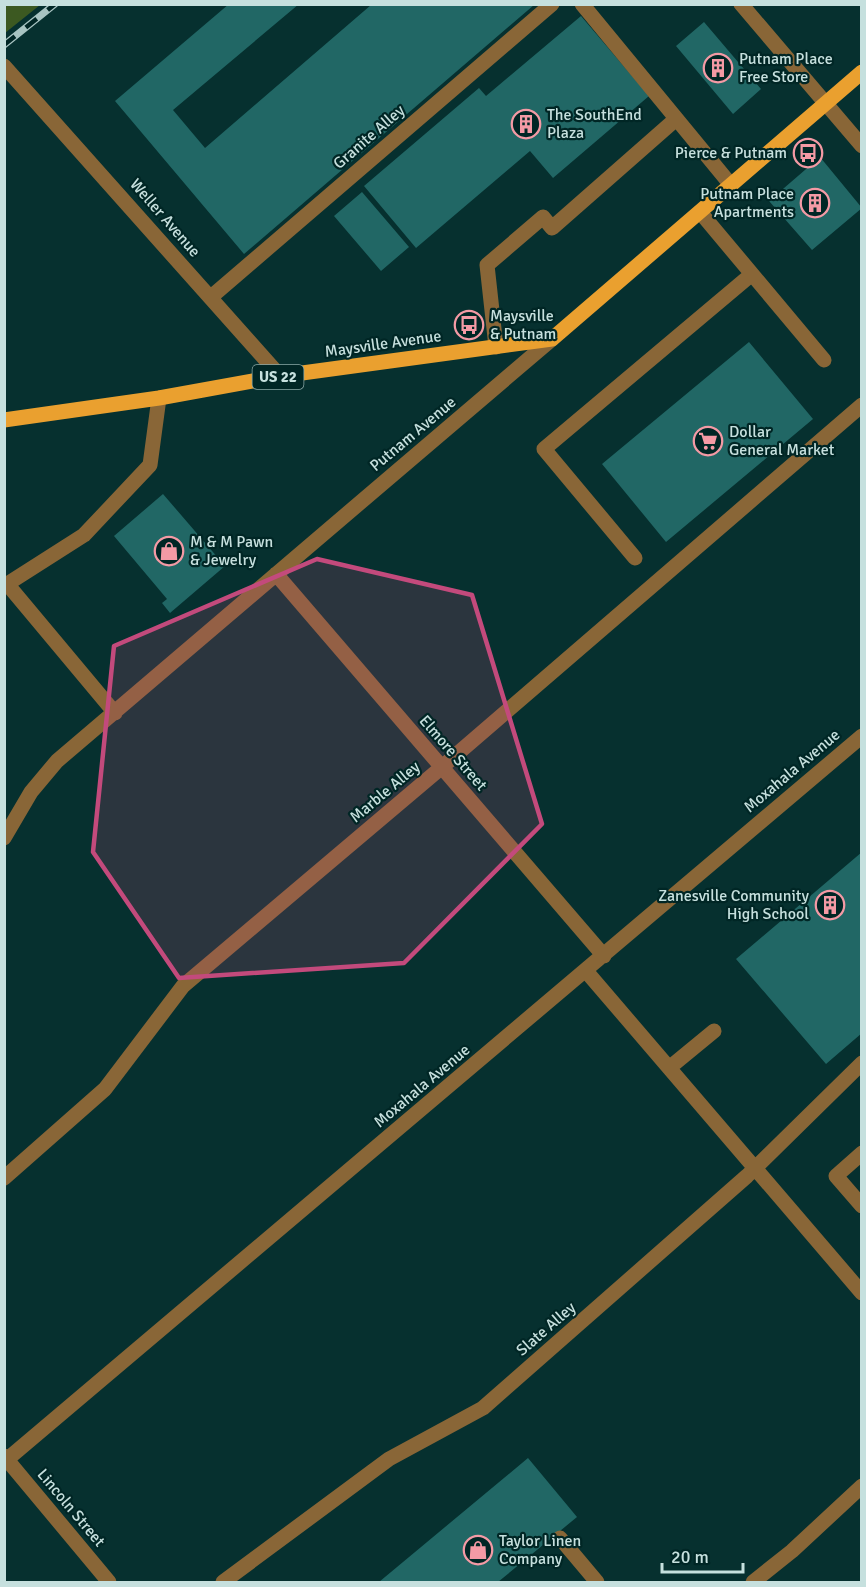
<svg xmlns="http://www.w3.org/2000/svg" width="866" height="1587" font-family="Signika,sans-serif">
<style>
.green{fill:#3c5921}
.building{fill:#216765}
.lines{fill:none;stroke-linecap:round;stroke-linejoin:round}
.minor{stroke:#896637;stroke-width:15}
.major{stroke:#eaa02f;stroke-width:15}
.rail-casing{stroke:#a8c4c2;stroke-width:7}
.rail{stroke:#002625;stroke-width:4.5;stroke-dasharray:14;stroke-linecap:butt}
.marked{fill:#c34a7c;fill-opacity:0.2;stroke:#c34a7c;stroke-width:4.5;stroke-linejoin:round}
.labels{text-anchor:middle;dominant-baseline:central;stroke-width:4.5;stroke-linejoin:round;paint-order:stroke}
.shield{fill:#002625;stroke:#8ba8a6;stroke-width:1.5}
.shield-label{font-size:15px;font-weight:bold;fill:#c6e0de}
.poi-label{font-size:16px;fill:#c6e0de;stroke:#002625;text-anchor:start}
.street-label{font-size:16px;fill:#c6e0de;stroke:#002625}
</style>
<rect width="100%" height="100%" fill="#06302f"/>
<!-- green -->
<path class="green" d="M5 4H40V5L5 33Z"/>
<!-- building -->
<path class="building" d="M229 4H299L173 110 205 148 371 5H534L244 254 115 101Z
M581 16 649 96 553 178 530 151 416 248 364 186 479 88 486 96Z
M704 22 761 89 733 114 676 46Z
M820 157 862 208 812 250 769 201Z
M362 192 409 247 381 271 334 216Z
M749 342 813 419 666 542 602 464Z
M163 494 225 566 170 613 162 603 167 599 114 536Z
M862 852V1033L826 1064 736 959Z
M528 1458 577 1517 498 1582H379Z"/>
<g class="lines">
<!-- minor -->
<path class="minor" d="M582 4 731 185
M741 4 862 146
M4 66 280 376
M700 212 824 360
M211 297 552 4
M496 347 487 265 543 217 552 228 676 119
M635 558 544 449 752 274
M276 574 604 956
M8 585 115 713
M4 586 84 535 150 465 159 398
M4 838 31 792 57 761 552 339
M586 971 862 1293
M669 1068 714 1031
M862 1153 836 1176 862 1206
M4 1178 105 1089 183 986 442 767 862 405
M4 1456 109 1582
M4 1462 862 736
M560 1538 597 1582
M223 1582 389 1459 483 1408 747 1176 862 1063
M753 1582 792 1551 862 1486"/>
<!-- major -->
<path class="major" d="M4 420 159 398 280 376 552 339 862 72"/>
<!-- rail casing -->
<g class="rail-casing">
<path id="rail" d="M4 45 55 4"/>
</g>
<!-- rail -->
<use href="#rail" class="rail"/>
</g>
<!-- marked area -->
<path class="marked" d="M317 559 472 595 542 824 404 963 179 978 93 852 114 646Z"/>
<!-- icons -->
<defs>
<g id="building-ring" transform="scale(1.5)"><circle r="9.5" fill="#002625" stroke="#f49aa5" stroke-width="1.5"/><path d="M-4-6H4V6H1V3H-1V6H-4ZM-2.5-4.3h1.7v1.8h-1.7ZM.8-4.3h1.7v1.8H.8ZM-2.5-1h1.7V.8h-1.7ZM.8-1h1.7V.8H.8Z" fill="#f49aa5"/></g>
<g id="bus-ring" transform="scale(1.5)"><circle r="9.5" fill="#002625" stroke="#f49aa5" stroke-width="1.5"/><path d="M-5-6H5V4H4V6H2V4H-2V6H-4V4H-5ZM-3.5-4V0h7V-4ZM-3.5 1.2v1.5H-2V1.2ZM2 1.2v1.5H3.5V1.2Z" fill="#f49aa5"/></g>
<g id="supermarket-ring" transform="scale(1.5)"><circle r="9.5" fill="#002625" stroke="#f49aa5" stroke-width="1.5"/><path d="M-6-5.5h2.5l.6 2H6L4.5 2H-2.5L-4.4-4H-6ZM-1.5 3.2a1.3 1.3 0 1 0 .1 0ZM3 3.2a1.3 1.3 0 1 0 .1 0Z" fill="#f49aa5"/></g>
<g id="shop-ring" transform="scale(1.5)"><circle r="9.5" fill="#002625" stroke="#f49aa5" stroke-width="1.5"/><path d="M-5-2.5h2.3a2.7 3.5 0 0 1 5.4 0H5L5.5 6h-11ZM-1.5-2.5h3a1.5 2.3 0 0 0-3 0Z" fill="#f49aa5"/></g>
</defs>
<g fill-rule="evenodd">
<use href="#building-ring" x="718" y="68"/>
<use href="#building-ring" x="526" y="124"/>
<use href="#bus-ring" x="808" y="153"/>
<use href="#building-ring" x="815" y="203"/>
<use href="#bus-ring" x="469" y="325"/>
<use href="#supermarket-ring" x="708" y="441"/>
<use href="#shop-ring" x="169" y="551"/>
<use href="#building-ring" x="830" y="905"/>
<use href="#shop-ring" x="478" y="1550"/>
</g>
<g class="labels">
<!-- shield labels -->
<rect class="shield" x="252.5" y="365" width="51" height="24" rx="4.5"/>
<g class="shield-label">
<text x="278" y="377">US 22</text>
</g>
<!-- poi labels -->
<g class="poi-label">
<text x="739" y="59">Putnam Place<tspan x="739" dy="18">Free Store</tspan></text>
<text x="547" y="115">The SouthEnd<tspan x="547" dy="18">Plaza</tspan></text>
<text x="787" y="153" text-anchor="end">Pierce &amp; Putnam</text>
<text x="794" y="194" text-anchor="end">Putnam Place<tspan x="794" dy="18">Apartments</tspan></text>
<text x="490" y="316">Maysville<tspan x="490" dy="18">&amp; Putnam</tspan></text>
<text x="729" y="432">Dollar<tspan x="729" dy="18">General Market</tspan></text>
<text x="190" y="542">M &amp; M Pawn<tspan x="190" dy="18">&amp; Jewelry</tspan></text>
<text x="809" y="896" text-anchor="end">Zanesville Community<tspan x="809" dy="18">High School</tspan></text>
<text x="499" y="1541">Taylor Linen<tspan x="499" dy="18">Company</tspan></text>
</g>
<!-- street labels -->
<g class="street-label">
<text transform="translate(369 137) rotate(-41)">Granite Alley</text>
<text transform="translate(165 218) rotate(49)">Weller Avenue</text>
<text transform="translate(383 344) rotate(-8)">Maysville Avenue</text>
<text transform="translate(413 434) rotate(-40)">Putnam Avenue</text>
<text transform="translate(453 753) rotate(49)">Elmore Street</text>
<text transform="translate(792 771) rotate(-40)">Moxahala Avenue</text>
<text transform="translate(385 792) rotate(-40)">Marble Alley</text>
<text transform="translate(422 1086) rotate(-40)">Moxahala Avenue</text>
<text transform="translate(546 1329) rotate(-41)">Slate Alley</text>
<text transform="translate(71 1508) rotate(50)">Lincoln Street</text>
</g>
</g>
<!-- border -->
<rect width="866" height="1587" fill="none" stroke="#c6e0de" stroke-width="12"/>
<!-- scale -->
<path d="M662 1563v9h81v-9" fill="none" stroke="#c6e0de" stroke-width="3"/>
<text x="671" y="1563" font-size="18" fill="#c6e0de" stroke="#002625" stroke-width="4.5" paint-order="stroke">20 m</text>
</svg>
